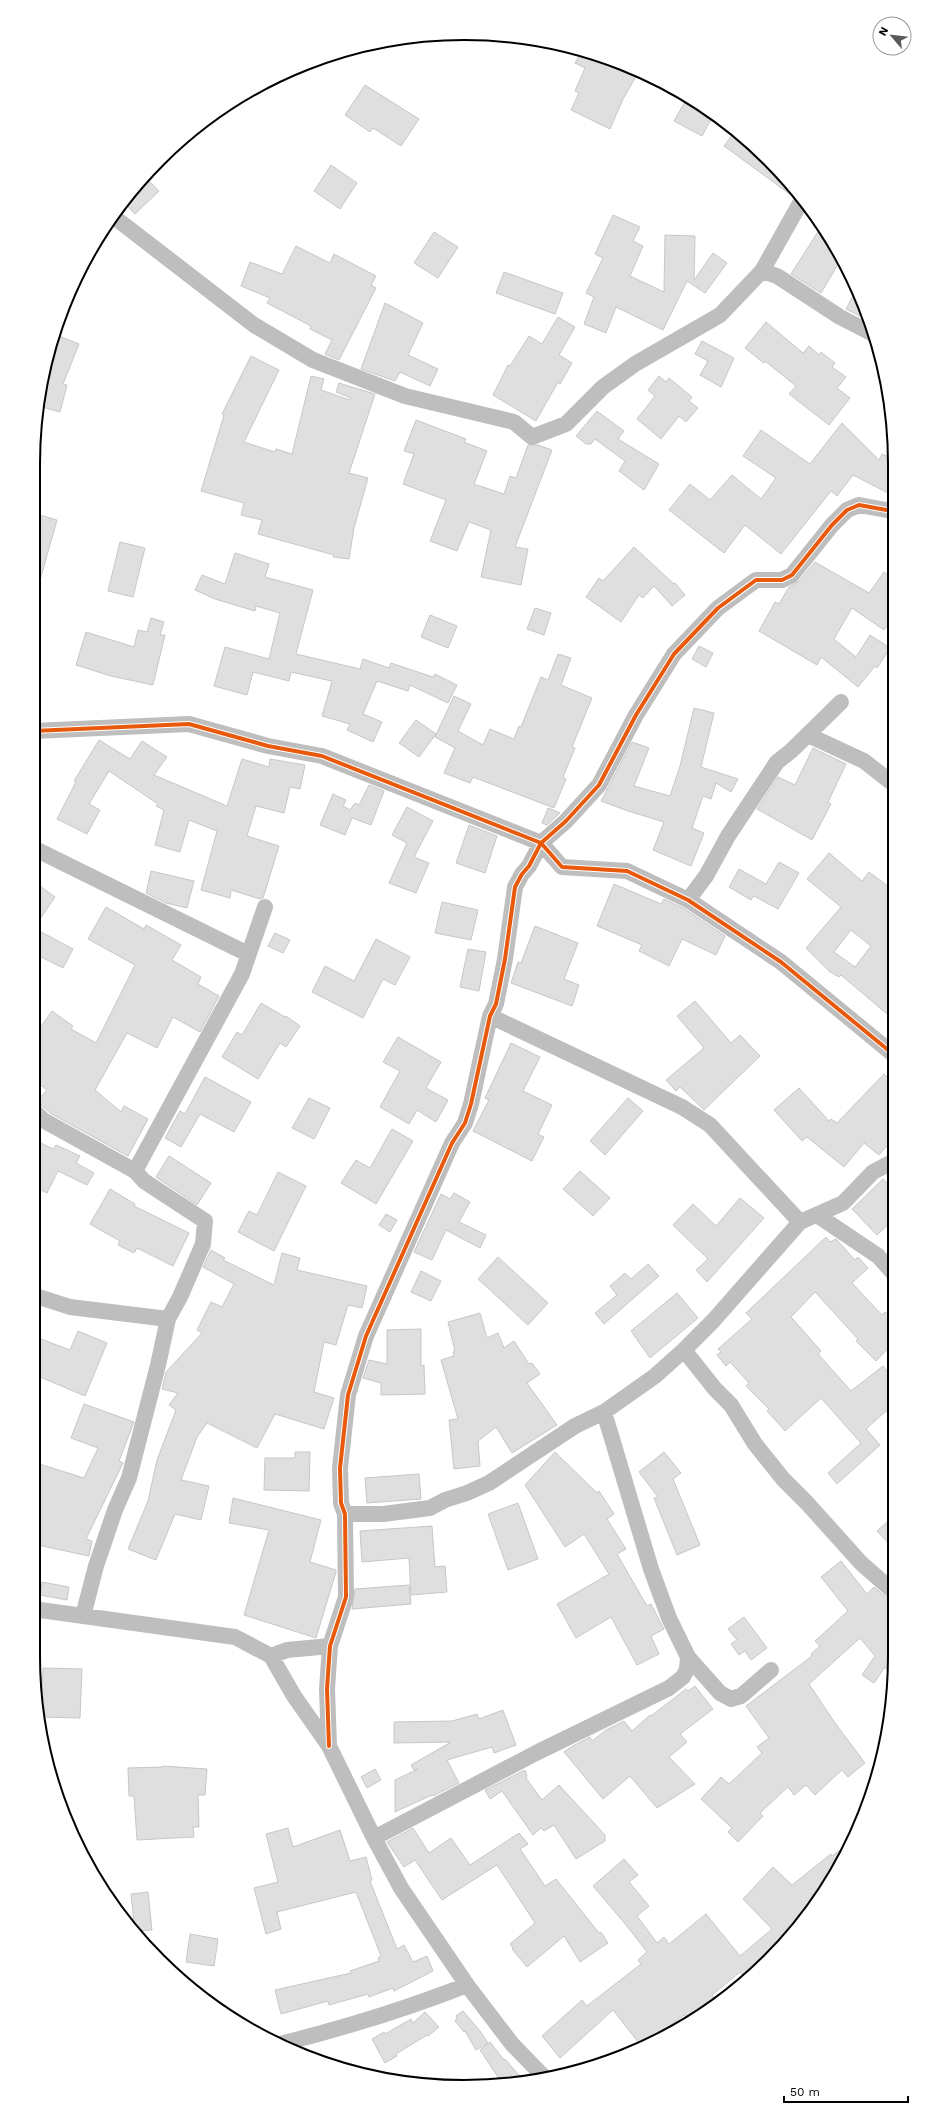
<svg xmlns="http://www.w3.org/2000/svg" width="928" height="2120" font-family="'Work Sans',sans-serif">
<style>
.building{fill:#dfdfdf;stroke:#c7c7c7;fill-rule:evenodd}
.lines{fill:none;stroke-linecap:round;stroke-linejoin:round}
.minor{stroke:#bebebe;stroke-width:16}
.cycleway-casing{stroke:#fff;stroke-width:6}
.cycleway{stroke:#e8590c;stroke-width:4}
.rim{fill:none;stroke:#000;stroke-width:2}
</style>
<rect width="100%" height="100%" fill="#fff"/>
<!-- building -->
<path class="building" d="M582 51 603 56 638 73 623 99 610 129 571 110 579 93 575 91 585 68 575 63Z
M365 85 419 119 401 146 373 128 370 132 345 115Z
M687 98 704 106 714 114 702 136 674 121Z
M736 130 748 140 795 190 791 195 724 146Z
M331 165 357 183 340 209 314 191Z
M144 176 159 191 135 214 124 203Z
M613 215 640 227 633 241 643 246 630 276 664 292 665 235 695 236 694 280 713 253 727 263 705 293 687 281 663 330 616 307 606 333 584 324 594 297 586 293 603 258 595 254Z
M821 227 840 261 821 293 791 274Z
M434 232 458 247 438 278 414 263Z
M296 246 330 263 334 254 376 276 371 285 376 288 339 360 325 354 332 340 310 329 311 326 267 303 270 298 241 286 250 262 282 274Z
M504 272 563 293 555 314 496 293Z
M853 296 863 300 868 320 846 309Z
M385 303 423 323 408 355 438 369 430 386 400 372 395 381 361 369Z
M558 317 575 327 559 355 572 363 560 384 558 382 536 421 493 395 508 365 510 366 529 336 542 344Z
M766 322 803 353 809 346 819 355 821 352 835 363 832 367 846 377 837 388 850 398 829 425 789 394 796 386 765 361 764 363 745 348Z
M54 334 79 344 63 384 67 385 60 412 39 406 41 380Z
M702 341 734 358 721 387 700 375 708 361 695 354Z
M251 356 279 370 244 442 275 452 276 449 292 454 311 376 324 379 321 390 350 400 351 398 336 392 339 383 375 394 349 473 368 478 354 528 349 559 333 557 334 555 258 534 262 520 241 515 244 503 201 491 224 415 222 414Z
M659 376 666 382 669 378 692 397 689 401 698 408 686 422 679 416 661 439 637 419 655 396 648 390Z
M597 411 624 431 618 439 659 464 644 490 619 471 625 461 595 439 591 444H586L576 436Z
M416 420 466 439 464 442 487 451 474 484 504 494 510 476 516 478 528 445H538L552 450 515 547 528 549 521 585 481 577 491 530 469 522 457 551 430 541 446 500 403 484 414 454 404 451Z
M842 423 879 460 882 454 891 458 892 495 853 475 837 496 831 491 781 554 745 525 724 553 669 510 690 484 710 500 732 475 761 499 776 478 743 456 761 430 810 464Z
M33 513 57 520 37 591 33 590Z
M120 542 145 548 133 597 108 591Z
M634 547 674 584 675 583 685 595 672 606 654 586 643 598 639 595 621 622 586 597 599 578 603 581Z
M235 553 269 564 265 577 313 590 296 654 360 669 363 659 389 668 391 663 433 677 435 674 457 685 448 703 410 685 408 691 377 681 363 714 382 722 373 742 347 730 350 724 322 716 332 681 291 672 289 681 253 672 247 695 214 686 225 647 269 659 280 613 256 606 255 611 215 599 195 590 202 575 225 584Z
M815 562 869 593 884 572 892 578V620L884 630 852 608 834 639 856 657 870 635 890 648 877 668 875 666 858 687 821 657 817 665 759 631 775 602 779 604 789 587 799 581Z
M535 608 551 613 544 635 527 629Z
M430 615 457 626 448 648 421 637Z
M151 618 164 622 160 635H165L153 685 111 676 76 665 86 632 134 647 138 630 147 632Z
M699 646 713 653 706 667 692 659Z
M558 654 571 658 561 685 592 698 572 747 575 748 563 777 566 779 554 808 473 777 470 783 444 773 455 748 435 737 454 696 471 704 458 731 483 745 490 729 514 739 519 726 521 727 541 677 548 680Z
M694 708 714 713 701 767 738 779 731 792 716 783 711 799 703 796 692 828 704 833 691 866 653 850 664 822 628 811 601 801 632 742 649 748 634 786 670 796 680 766Z
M416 720 436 734 419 757 399 743Z
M99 740 130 759 142 741 167 757 154 775 227 806 242 759 269 767 270 759 305 765 300 789 290 787 284 813 256 806 247 836 279 846 263 898 260 899 231 890 230 898 201 890 217 831 189 820 180 852 155 845 164 810 156 806 158 804 109 771 89 804 100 810 87 834 57 819 76 782 74 781Z
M813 748 846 764 828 802 831 804 812 840 757 809 778 777 795 785Z
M369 785 384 791 371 825 352 818 345 835 320 825 333 794 346 800 343 806 350 810 355 803 359 805Z
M407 807 433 821 414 857 429 863 416 893 389 883 407 843 392 835Z
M548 808 560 813 547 825 542 823Z
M469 825 497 836 485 873 456 863Z
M829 853 862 881 869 872 893 890V1019L841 975 839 977 829 971 806 948 841 907 807 879ZM851 930 871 946 855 967 834 952Z
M779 862 799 873 778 909 754 896 751 900 729 887 739 869 766 884Z
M151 871 194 881 187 908 166 903 146 893Z
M33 881 55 897 34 928 73 949 63 968 33 953Z
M614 884 661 904 664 899 683 908 725 936 716 955 682 939 669 966 639 951 642 945 597 926Z
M442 902 478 910 471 940 435 933Z
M106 907 144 929 146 925 181 945 172 960 201 977 198 984 219 996 200 1032 173 1017 157 1048 127 1033 95 1090 121 1112 124 1106 148 1119 128 1156 50 1113 37 1101 47 1090 33 1079V1038L52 1011 73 1026 71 1029 96 1043 135 965 88 939Z
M535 926 578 943 564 979 579 985 572 1006 511 983 518 962 521 963Z
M275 933 290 940 283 953 268 946Z
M376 939 410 957 395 985 383 979 363 1018 312 992 325 966 354 981Z
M468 949 486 952 479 991 460 987Z
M695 1001 731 1043 740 1035 760 1056 704 1110 680 1087 676 1091 666 1080 704 1048 677 1016Z
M261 1003 285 1017 286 1016 300 1026 286 1047 280 1043 258 1079 222 1057 237 1032 242 1035Z
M398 1037 441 1062 426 1088 448 1100 436 1122 417 1110 409 1124 380 1107 400 1071 383 1062Z
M511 1043 540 1057 523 1091 552 1105 538 1134 544 1137 532 1161 473 1131 489 1100 485 1098Z
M884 1074 893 1083V1139L879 1155 864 1143 844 1167 807 1137 802 1141 774 1110 799 1088 829 1121 831 1119 837 1123Z
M205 1077 251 1102 234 1132 200 1114 181 1147 165 1138 180 1111 185 1114Z
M309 1098 330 1108 314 1139 292 1128Z
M628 1098 643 1111 605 1155 590 1141Z
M392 1129 413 1141 376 1204 341 1183 356 1160 370 1168Z
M33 1139 53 1149 56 1145 80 1156 76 1163 94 1173 87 1185 58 1171 47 1193 33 1186Z
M169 1156 211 1183 197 1205 156 1177Z
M580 1171 610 1198 593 1216 563 1189Z
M278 1172 306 1186 274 1251 238 1232 249 1211 257 1215Z
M883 1179 894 1190V1219L877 1235 852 1209Z
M110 1189 135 1204 134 1206 189 1233 173 1266 137 1248 134 1253 118 1245 120 1241 90 1224Z
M454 1193 470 1202 459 1222 486 1235 480 1248 446 1230 432 1260 414 1252 441 1194 450 1199Z
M740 1198 764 1218 707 1282 696 1270 708 1259 673 1225 693 1204 716 1226Z
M386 1214 397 1220 390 1232 379 1225Z
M826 1237 830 1242 836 1239 855 1260 858 1257 868 1268 852 1283 882 1315 885 1312 894 1321V1342L876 1361 856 1341 858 1339 815 1292 791 1317 821 1351 818 1354 851 1391 883 1366 894 1380V1421L886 1411 866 1429 880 1445 837 1484 828 1473 861 1443 821 1398 785 1431 767 1411 769 1409 746 1386 749 1383 730 1362 726 1366 717 1355 721 1352 718 1349 752 1319 746 1313Z
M211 1250 225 1258 223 1260 274 1285 282 1253 300 1258 297 1270 367 1286 362 1308 348 1305 336 1345 324 1342 314 1392 334 1398 324 1429 275 1414 257 1448 207 1423 197 1437 181 1480 209 1486 201 1520 175 1514 156 1560 128 1549 148 1501 157 1460 176 1410 169 1405 178 1393 162 1389 166 1372 202 1333 197 1330 211 1302 222 1307 234 1284 203 1267Z
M498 1257 548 1303 528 1325 478 1279Z
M648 1264 659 1276 604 1324 595 1313 617 1295 610 1286 625 1273 631 1279Z
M421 1271 441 1281 431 1301 411 1292Z
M677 1293 698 1318 650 1358 631 1331Z
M480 1313 487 1338 498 1333 504 1348 514 1341 529 1364 532 1363 540 1374 527 1383 557 1425 512 1453 496 1427 478 1441 480 1466 454 1469 449 1420 458 1419 441 1360 454 1356 453 1352 455 1351 448 1322Z
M421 1329V1366L424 1365 425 1394 381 1395V1383L363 1378 369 1360 387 1364V1330Z
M78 1331 107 1343 85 1396 33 1374V1336L70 1350Z
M84 1404 134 1422 119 1461 123 1463 86 1539 92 1541 89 1556 33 1544V1462L84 1478 98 1448 71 1438Z
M295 1452H310L309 1491 264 1490 265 1458H295Z
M555 1452 597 1493 599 1491 614 1514 607 1519 626 1549 617 1554 647 1606 651 1604 664 1629 651 1636 659 1654 637 1665 611 1617 576 1638 557 1604 609 1574 584 1534 565 1547 525 1485Z
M664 1452 681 1473 673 1479 700 1545 677 1555 654 1498 658 1497 639 1472Z
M419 1474 421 1499 367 1503 365 1478Z
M233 1498 321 1520 310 1562 336 1570V1572L316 1638 244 1615 269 1530 229 1523Z
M518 1503 538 1559 508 1570 488 1514Z
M895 1515V1550L877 1531Z
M432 1526 435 1567 445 1566 447 1592 411 1595 409 1558 362 1562 360 1531Z
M841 1561 867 1594 874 1587 895 1605V1656L893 1677 885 1667 874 1683 862 1675 875 1656 860 1638 809 1684 835 1723 865 1763 848 1777 842 1770 815 1795 806 1785 794 1795 788 1787 760 1813 763 1816 738 1842 728 1832 732 1828 701 1799 721 1777 729 1784 762 1753 757 1747 769 1738 746 1706 812 1656 811 1654 820 1646 815 1641 848 1611 821 1577Z
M42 1582 69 1587 67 1600 40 1595Z
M409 1585 411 1604 352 1609 355 1589Z
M744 1617 767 1648 751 1660 745 1651 739 1655 731 1644 737 1640 728 1629Z
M43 1668 82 1669 80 1718 41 1717Z
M695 1686 713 1709 680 1734 687 1742 669 1757 695 1784 657 1808 630 1776 603 1799 564 1752 571 1747 590 1737 592 1741 606 1730 624 1721 632 1731 650 1715 651 1716 686 1689 688 1691Z
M503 1710 516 1745 494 1753 492 1747 447 1760 459 1783 433 1796 432 1795 395 1812V1780L418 1769 414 1770 411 1765 451 1742 394 1743V1722L452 1721 477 1714 479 1719Z
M162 1766 207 1769 205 1795H198L199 1827H193L194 1837 137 1840 134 1796H129L128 1768 162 1767Z
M375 1769 381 1780 367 1788 361 1777Z
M525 1770 527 1776 526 1778 542 1800 559 1785 605 1835V1841L576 1859 554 1825 544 1831 541 1828 533 1835 502 1791 490 1799 485 1790Z
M288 1828 293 1847 340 1830 350 1861 366 1857 372 1880 370 1881 397 1949 404 1945 413 1962 427 1956 433 1971 394 1991 393 1988 369 1997 368 1994 329 2005 328 2001 281 2014 275 1990 351 1973 350 1971 379 1961 378 1958 381 1956 356 1892 277 1912 281 1929 266 1934 254 1888 278 1882 266 1834Z
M413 1828 429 1853 451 1838 470 1865 519 1833 528 1844 520 1849 545 1886 556 1879 599 1933 601 1932 608 1943 580 1962 564 1936 527 1967 512 1949 513 1948 510 1944 535 1923 497 1865 442 1900 415 1860 404 1867 387 1842Z
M850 1843 837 1871 806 1919 748 1980 747 1981 740 1972 712 1995 716 2000 690 2022 684 2015 642 2047 613 2010 560 2058 542 2036 582 2000 587 2006 641 1964 638 1960 647 1952 626 1925 593 1886 624 1859 638 1875 629 1882 649 1906 637 1916 657 1943 664 1937 669 1944 706 1914 740 1956 772 1929 743 1899 773 1867 792 1885 831 1854 832 1856Z
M148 1892 152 1930 135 1931 131 1894Z
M190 1934 218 1939 214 1966 186 1962Z
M463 2011 480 2031 488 2043 476 2050 465 2031 464 2032 455 2021 457 2018 456 2016Z
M425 2012 439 2027 428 2036 427 2035 396 2054 397 2056 385 2063 372 2039 384 2032 385 2034 411 2019 413 2023Z
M490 2042 504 2060 505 2059 524 2081 502 2083 480 2050Z"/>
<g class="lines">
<!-- minor -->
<path class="minor" d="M114 217 254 325 313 360 405 396 514 422 532 437 566 424 603 387 635 364 720 315 762 271 777 276 840 317 871 333
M762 271 803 198
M33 731 189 724 268 746 322 756 541 843 562 867 627 871 688 900 781 962 893 1054
M808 735 864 761 892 783
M33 848 248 954
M688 900 706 876 728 836 777 762 791 751 841 702
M490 1016 682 1107 710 1125 800 1222
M33 1110 43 1120 135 1171 144 1181 205 1221 203 1244 180 1297 168 1319 158 1365 129 1478 115 1510 96 1566 83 1616
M135 1171 242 974 265 907
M817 1215 878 1256 894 1274
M33 1295 70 1307 168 1319
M684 1350 715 1389 731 1405 755 1444 783 1479 807 1503 861 1563 895 1593
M345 1514H383L430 1508 445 1500 467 1493 489 1483 575 1426 604 1412 655 1376 684 1350 713 1321 800 1222 843 1203 873 1172 894 1161
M33 1609 235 1637 271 1656 294 1696 329 1746 374 1838 401 1888 467 1985 512 2044 546 2079
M271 1656 287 1650 330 1646
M688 1657 720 1693 731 1699 741 1696 771 1670
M329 1746 327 1689 330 1646 346 1597 345 1514 341 1503 340 1468 348 1395 366 1336 452 1143 465 1123 471 1104 490 1016 496 1004 505 959 515 887 522 874 529 866 541 843 566 821 599 785 636 715 674 654 718 608 756 580H782L792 575 832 525 847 510 859 505 892 511
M374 1838 536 1753 669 1688 683 1677 687 1669 688 1657 669 1618 651 1569 604 1412
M280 2044C344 2028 406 2009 467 1985"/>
<!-- cycleway casing -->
<g class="cycleway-casing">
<path id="cycleway" d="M33 731 189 724 268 746 322 756 541 843 562 867 627 871 688 900 781 962 893 1054
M329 1746 327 1689 330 1646 346 1597 345 1514 341 1503 340 1468 348 1395 366 1336 452 1143 465 1123 471 1104 490 1016 496 1004 505 959 515 887 522 874 529 866 541 843 566 821 599 785 636 715 674 654 718 608 756 580H782L792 575 832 525 847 510 859 505 892 511"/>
</g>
<!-- cycleway -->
<use href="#cycleway" class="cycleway"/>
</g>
<!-- crop -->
<path d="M0 0H928V2120H0ZM464 40H464A424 424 0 0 1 888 464V1656A424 424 0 0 1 464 2080H464A424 424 0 0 1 40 1656V464A424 424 0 0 1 464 40Z" fill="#fff" fill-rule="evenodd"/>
<path class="rim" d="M464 40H464A424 424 0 0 1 888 464V1656A424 424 0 0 1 464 2080H464A424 424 0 0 1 40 1656V464A424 424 0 0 1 464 40Z"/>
<!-- north arrow -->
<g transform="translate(892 36) rotate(298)"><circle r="19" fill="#ffffff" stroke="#999999"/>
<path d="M0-3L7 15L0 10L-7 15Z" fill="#595959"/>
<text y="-6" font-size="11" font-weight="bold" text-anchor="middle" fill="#000000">N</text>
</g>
<!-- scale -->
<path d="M784 2096v6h124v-6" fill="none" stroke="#000000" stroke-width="2"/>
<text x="790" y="2096" font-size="12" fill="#000000" stroke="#ffffff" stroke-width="3" paint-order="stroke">50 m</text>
</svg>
